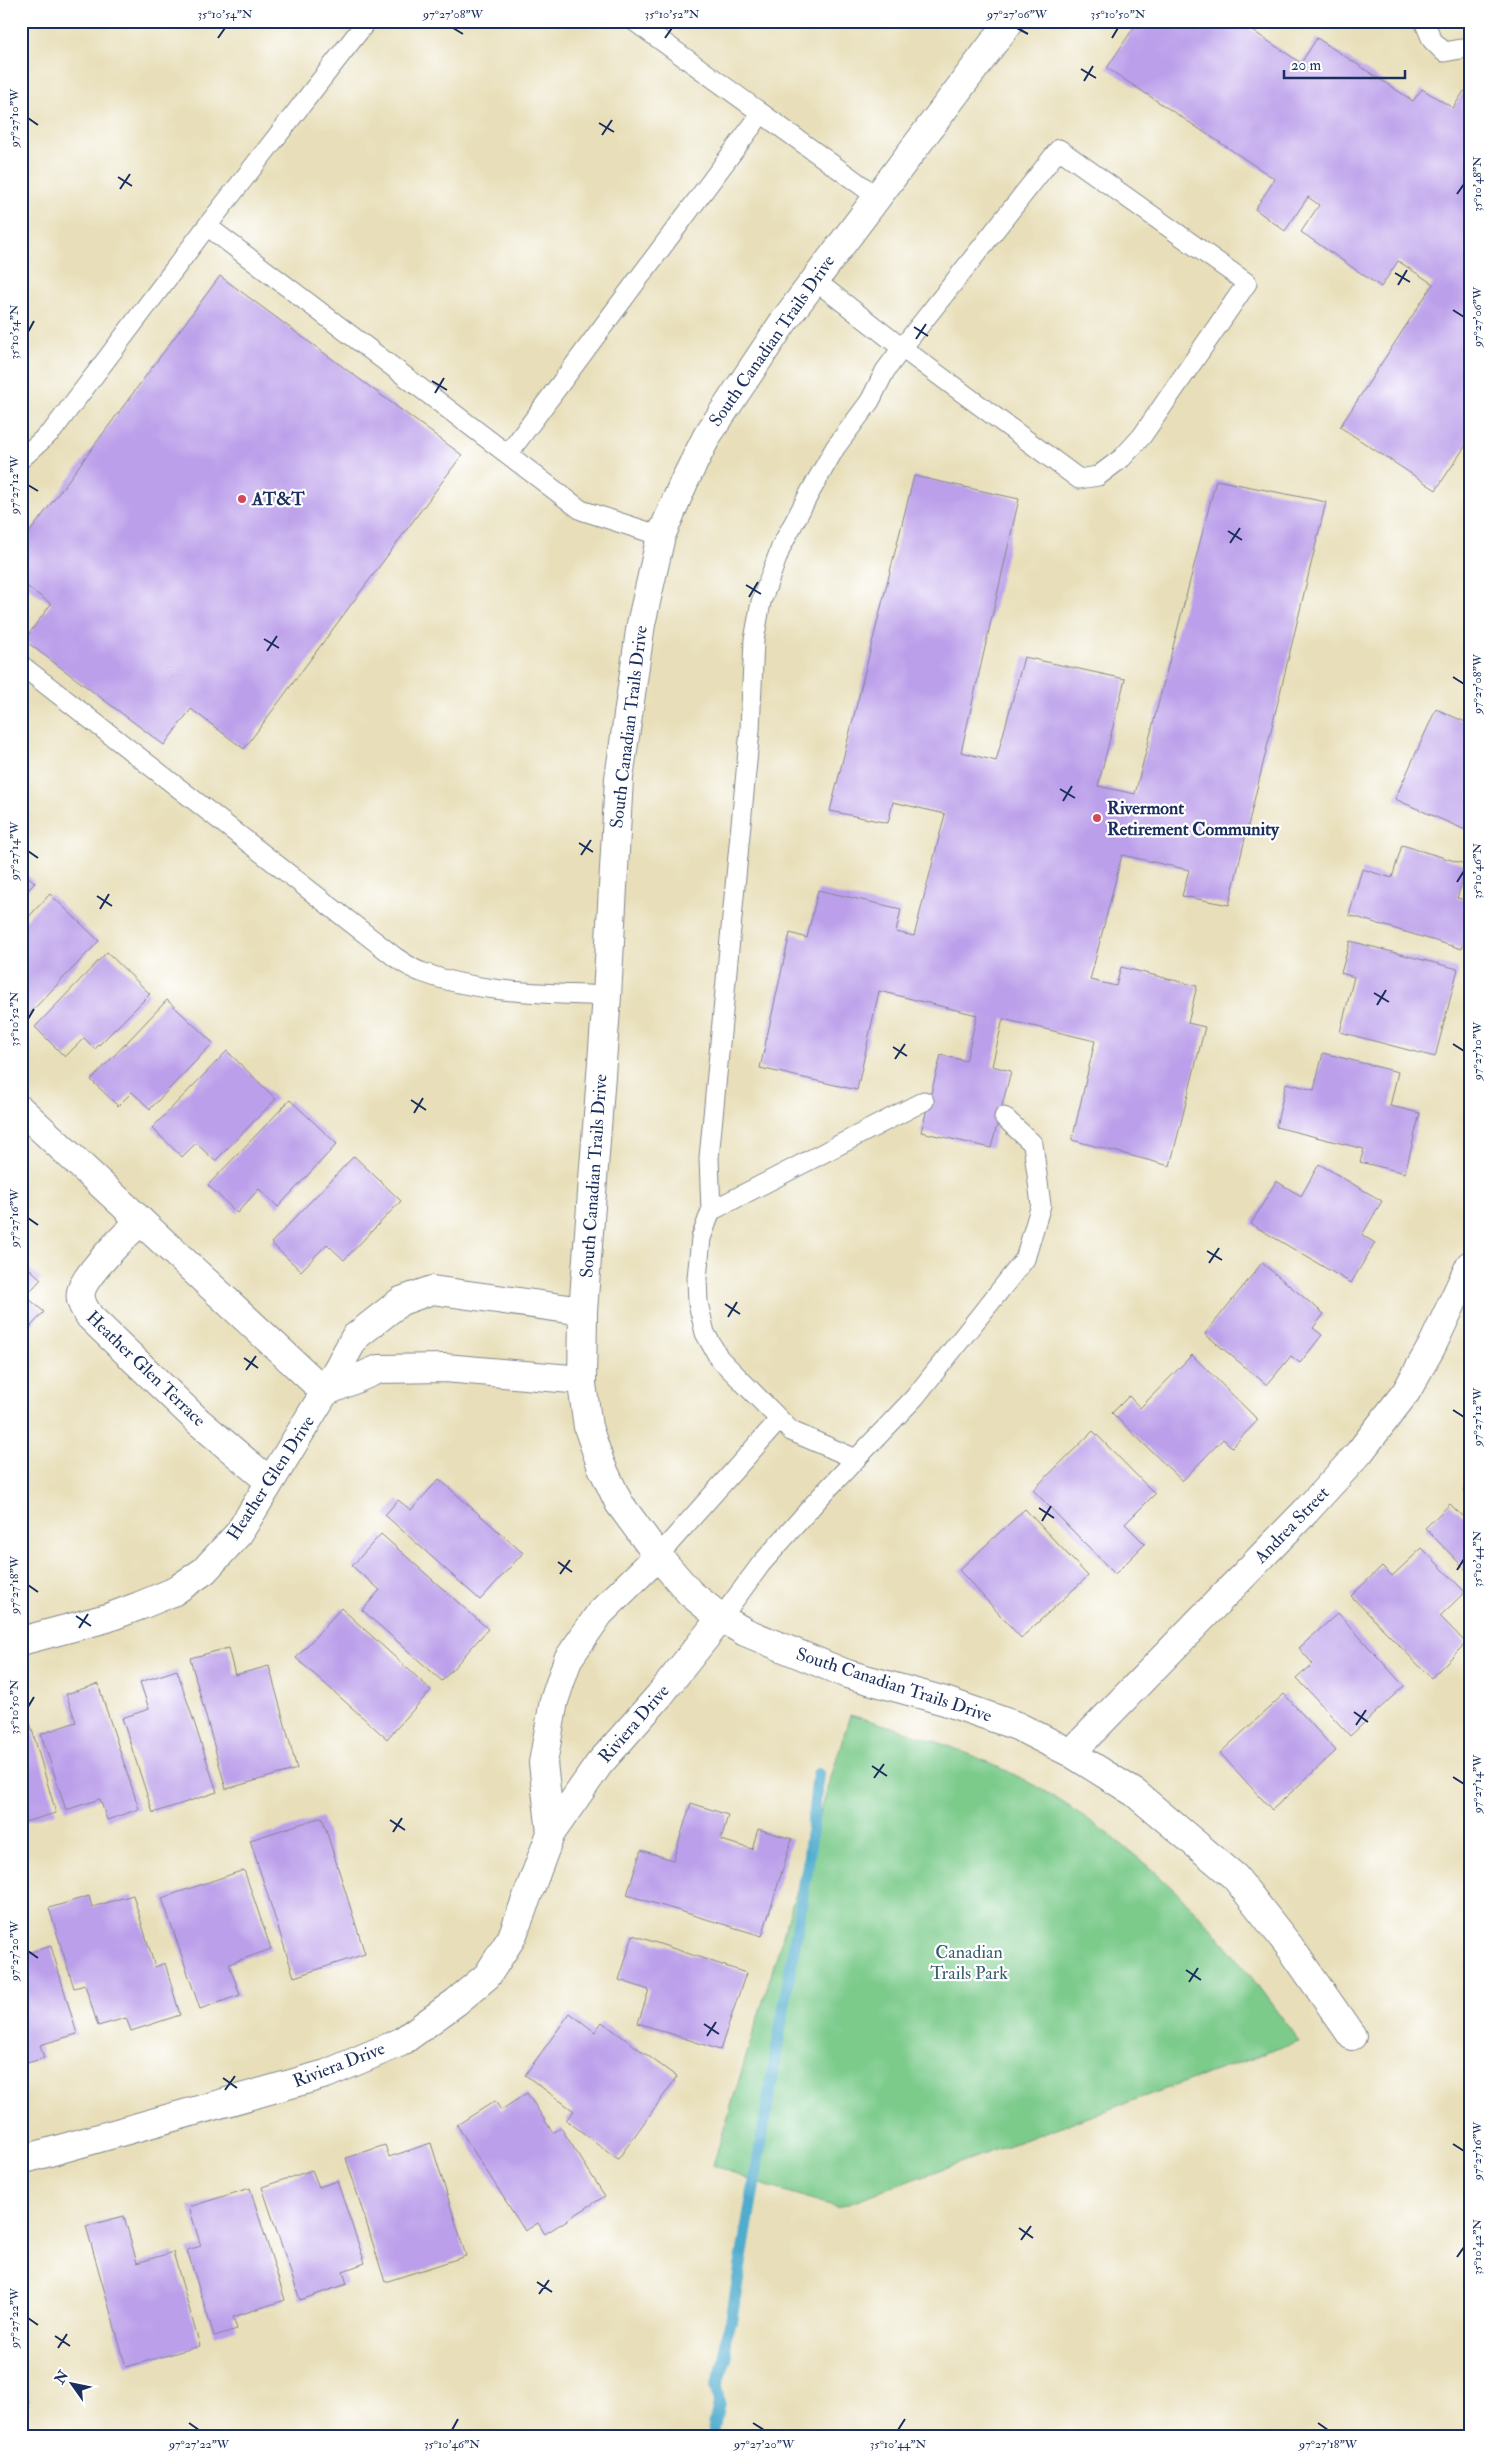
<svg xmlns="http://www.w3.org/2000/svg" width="1491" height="2457" font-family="'IM FELL Double Pica',serif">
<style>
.green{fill:#7ccb8b;stroke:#4c7d74}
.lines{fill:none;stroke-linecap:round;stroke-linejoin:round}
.stream{stroke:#4faccd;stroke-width:12}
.building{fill:#bb9fea}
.lane-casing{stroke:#82878c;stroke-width:21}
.street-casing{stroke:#82878c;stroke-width:30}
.lane{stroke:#fff;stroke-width:19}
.street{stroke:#fff;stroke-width:28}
.ticks{fill:none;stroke:#1b2f5e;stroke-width:2}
.poi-dot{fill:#d1495b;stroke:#fff;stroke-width:2}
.labels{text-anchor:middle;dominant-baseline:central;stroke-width:4.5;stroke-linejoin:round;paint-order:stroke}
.street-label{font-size:18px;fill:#1b2f5e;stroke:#fff}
.poi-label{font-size:18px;font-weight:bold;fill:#1b2f5e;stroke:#fff;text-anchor:start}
.park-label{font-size:18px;fill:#385e6c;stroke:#fff}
.neatline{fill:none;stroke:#1b2f5e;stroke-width:2}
.ticks-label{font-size:12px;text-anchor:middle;fill:#1b2f5e}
</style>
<rect width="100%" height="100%" fill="#fff"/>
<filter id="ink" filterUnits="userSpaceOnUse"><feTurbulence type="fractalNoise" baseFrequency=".02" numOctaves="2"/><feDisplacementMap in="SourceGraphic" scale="10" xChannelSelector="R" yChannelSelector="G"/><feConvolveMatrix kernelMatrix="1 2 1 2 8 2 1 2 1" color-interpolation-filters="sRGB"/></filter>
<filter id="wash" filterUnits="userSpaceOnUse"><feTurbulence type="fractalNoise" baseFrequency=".0096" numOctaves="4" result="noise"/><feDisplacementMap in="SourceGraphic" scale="20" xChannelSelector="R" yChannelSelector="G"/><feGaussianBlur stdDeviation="1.12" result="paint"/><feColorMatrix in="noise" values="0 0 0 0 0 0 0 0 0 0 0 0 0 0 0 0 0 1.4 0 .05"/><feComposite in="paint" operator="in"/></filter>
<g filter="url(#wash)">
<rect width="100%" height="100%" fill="#e8dfba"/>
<!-- green -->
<path class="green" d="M850 1715C898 1728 945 1743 990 1763 1073 1800 1155 1865 1216 1933 1246 1967 1271 2005 1299 2041L837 2207 757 2183 713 2165Z"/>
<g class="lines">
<!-- stream -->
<path class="stream" d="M712 2436 719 2403 716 2387 726 2358 725 2340 731 2321 808 1864 818 1774"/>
</g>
<g id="blocks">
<!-- building -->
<path class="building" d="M1138 21H1238L1301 63 1317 38 1413 101 1422 89 1453 108 1464 91 1470 94V439L1436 490 1340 427 1433 284 1398 261 1381 287 1301 232 1319 205 1308 197 1285 231 1255 209 1275 179 1107 68Z
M1470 24V47L1469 48 1464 25Z
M220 276 462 455 244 749 191 709 164 745 24 640 51 604 21 582V544Z
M914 476 1019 499 961 752 996 761 1024 657 1125 679 1098 786 1135 794 1216 480 1326 502 1229 905 1182 896 1189 870 1122 855 1090 980 1116 986 1121 967 1197 986 1188 1023 1205 1027 1170 1166 1072 1140 1095 1041 1003 1019 992 1066 1011 1071 991 1148 921 1132 941 1055 966 1061 977 1015 879 991 857 1090 760 1068 790 933 807 938 818 890 901 909 896 932 914 936 945 814 893 802 888 823 830 811Z
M1436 709 1470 724V832L1395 799Z
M1402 845 1468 865 1457 898 1470 901V923L1462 949 1349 915 1362 869 1392 878Z
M21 869 35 883 21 897Z
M50 894 99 941 28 1015 21 1009V925Z
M1350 941 1458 969 1435 1057 1340 1032 1354 977 1341 973Z
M107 952 150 994 95 1049 84 1038 65 1057 35 1027Z
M167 1000 213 1043 150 1109 132 1092 118 1106 91 1080Z
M227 1051 276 1099 215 1161 196 1143 182 1157 152 1128Z
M1323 1053 1398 1072 1390 1106 1420 1113 1405 1173 1360 1162 1364 1149 1276 1127 1286 1083 1314 1090Z
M290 1100 337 1144 278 1207 259 1189 237 1213 208 1185Z
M354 1156 401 1201 344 1260 327 1244 301 1271 271 1243Z
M1319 1164 1382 1201 1362 1235 1375 1243 1351 1283 1251 1224 1276 1181 1301 1196Z
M21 1261 41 1279 26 1296 44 1312 21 1337Z
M1262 1263 1324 1314 1313 1328 1322 1335 1300 1363 1291 1356 1267 1385 1205 1334Z
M1192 1355 1258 1420 1232 1447 1223 1439 1182 1481 1112 1413 1129 1396 1140 1408Z
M1093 1431 1155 1494 1125 1524 1145 1544 1115 1574 1033 1490Z
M439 1479 523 1553 480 1600 385 1515 398 1500 411 1510Z
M1470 1483V1497L1463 1490Z
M1450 1504 1462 1516 1470 1508V1574L1425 1528Z
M1025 1509 1088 1576 1021 1638 959 1570Z
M381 1534 488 1629 442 1681 362 1610 380 1590 352 1566Z
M1422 1548 1465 1592 1440 1616 1466 1643 1431 1678 1351 1596 1382 1566 1392 1576Z
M341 1608 431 1690 387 1739 296 1658Z
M1338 1613 1404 1686 1350 1736 1297 1678 1313 1664 1299 1648Z
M228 1648 235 1675 269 1666 297 1769 226 1789 190 1658Z
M177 1670 217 1792 153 1813 122 1718 149 1709 140 1682Z
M98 1684 139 1809 107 1820 100 1799 66 1810 41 1734 76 1722 66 1694Z
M1284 1694 1336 1751 1272 1810 1220 1753Z
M27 1712 56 1813 21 1823V1713Z
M691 1803 728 1815 721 1840 752 1849 758 1829 792 1839 762 1936 627 1895 641 1850 673 1860Z
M322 1817 365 1954 294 1977 250 1840Z
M244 1870 271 1949 229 1964 240 1995 200 2009 162 1898Z
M133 1895 155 1967 165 1963 180 2015 131 2031 126 2018 98 2026 85 1985 74 1988 49 1908 89 1896 92 1907Z
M633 1935 746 1973 720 2050 638 2023 649 1990 619 1980Z
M21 1946 24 1954 51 1946 77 2034 40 2045 44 2058 21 2065Z
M570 2013 595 2032 602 2022 677 2077 618 2159 566 2120 574 2111 525 2075Z
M527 2093 553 2133 561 2128 605 2196 545 2234 538 2223 525 2231 457 2125 495 2101 501 2110Z
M431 2143 466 2256 385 2282 346 2158 385 2145 389 2157Z
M312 2170 319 2187 337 2181 365 2263 343 2271 347 2284 300 2300 262 2187Z
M250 2188 285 2300 233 2317 237 2329 214 2336 187 2250 201 2246 189 2207Z
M124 2216 137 2263 173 2252 200 2346 126 2367 86 2226Z
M21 2384 29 2403 21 2406Z"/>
</g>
</g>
<g filter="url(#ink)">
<use href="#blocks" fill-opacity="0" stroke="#82878c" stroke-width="1"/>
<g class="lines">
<!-- lane casing -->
<g class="lane-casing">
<path id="lane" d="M634 21 876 196
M1424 21 1432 40 1444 52 1461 49
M1059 149 1247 283 1142 436 1122 458 1098 476 1079 479 902 348Z
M207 226 581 510 661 536
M813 279 902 348 885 371 870 401 835 448 809 494 781 547 761 602 754 640 750 730 709 1158 711 1211 701 1238 697 1278 698 1303 705 1333 719 1358 791 1431 856 1459
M508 454 761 114
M21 459 53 430 207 226 367 21
M21 665 395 957C403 962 412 969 421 972 480 994 546 993 607 996
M711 1211 924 1101
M658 1556 779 1420
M721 1618 761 1564 821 1496 915 1397 1025 1259 1041 1205 1033 1144 1004 1117"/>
</g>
<!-- street casing -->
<g class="street-casing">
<path id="street" d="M1010 21 784 321 707 436 684 482 661 536 641 624 619 778 607 996 583 1311 582 1384 588 1427 601 1465 619 1503 658 1556 690 1593 721 1618 745 1632 847 1674 945 1701 1017 1726 1071 1753 1135 1793 1235 1877 1290 1947 1352 2036
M21 1110 325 1392
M141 1221C127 1233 84 1275 81 1292 79 1302 85 1309 90 1317L199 1422 270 1482
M325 1392 379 1369 445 1368 582 1380
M21 1641 107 1618 139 1606 173 1592 204 1571 239 1533 325 1392 355 1337 401 1301 432 1290 583 1311
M1071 1753 1306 1511 1359 1453 1406 1392 1432 1346 1470 1265
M551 1833 543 1763 554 1701 568 1659 600 1613 658 1556
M21 2160 326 2074 401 2042 456 2002 487 1976 512 1937 551 1833 599 1764 659 1696 721 1618"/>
</g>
<!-- lane -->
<use href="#lane" class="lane"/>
<!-- street -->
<use href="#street" class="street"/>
</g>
</g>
<!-- ticks -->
<path class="ticks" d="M453 28 463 34M1017 28 1028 34M218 38 225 28M665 38 672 28M1112 38 1118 28M1081 69 1096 78M1084 81 1093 66M28 118 38 125M599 123 614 132M602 135 612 120M118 177 132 186M120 189 130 174M1457 194 1464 184M1395 273 1410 282M1398 285 1407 270M1453 310 1464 317M914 327 928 336M28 332 34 321M916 339 926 324M432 381 447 390M435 393 444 378M28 485 38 491M1228 531 1242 540M1230 543 1240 528M746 585 761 594M749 597 758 582M264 639 279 648M267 651 277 636M1453 677 1464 684M1060 789 1075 798M1063 801 1072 786M579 843 593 852M28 851 38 858M581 855 591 840M1457 882 1464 871M97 896 112 906M100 909 109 894M1374 993 1389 1002M1377 1005 1386 990M28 1019 34 1009M1453 1044 1464 1051M893 1047 907 1056M895 1059 905 1044M411 1100 426 1110M414 1113 423 1098M28 1218 38 1225M1207 1251 1222 1260M1209 1263 1219 1248M725 1304 740 1314M728 1317 737 1302M244 1358 258 1368M246 1370 256 1356M1453 1410 1464 1417M1039 1508 1054 1518M1042 1521 1051 1506M558 1562 572 1572M1457 1570 1464 1559M560 1574 570 1560M28 1585 38 1592M76 1616 91 1626M79 1628 88 1614M28 1707 34 1697M1354 1712 1368 1722M1356 1725 1366 1710M872 1766 887 1776M1453 1777 1464 1784M874 1778 884 1764M390 1820 405 1830M393 1832 402 1818M28 1951 38 1958M1186 1970 1201 1980M1189 1982 1198 1968M704 2024 719 2034M707 2036 716 2022M223 2078 237 2088M225 2090 235 2076M1453 2144 1464 2151M1019 2228 1033 2238M1021 2240 1031 2226M1457 2257 1464 2247M537 2282 552 2292M539 2294 549 2280M28 2318 38 2325M55 2336 70 2346M58 2348 67 2334M189 2423 199 2430M753 2423 764 2430M1318 2423 1328 2430M452 2430 458 2419M898 2430 905 2419"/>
<!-- markers -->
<g class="poi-dot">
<circle cx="242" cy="499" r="5"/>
<circle cx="1097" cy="818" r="5"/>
</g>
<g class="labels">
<!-- street labels -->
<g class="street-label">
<text transform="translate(772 341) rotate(-55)">South Canadian Trails Drive</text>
<text transform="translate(629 727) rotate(-83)">South Canadian Trails Drive</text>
<text transform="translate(594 1176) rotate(-86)">South Canadian Trails Drive</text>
<text transform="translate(146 1369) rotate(44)">Heather Glen Terrace</text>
<text transform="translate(271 1478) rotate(-57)">Heather Glen Drive</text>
<text transform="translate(1292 1525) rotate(-46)">Andrea Street</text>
<text transform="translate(894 1685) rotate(18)">South Canadian Trails Drive</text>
<text transform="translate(634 1724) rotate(-49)">Riviera Drive</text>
<text transform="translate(339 2065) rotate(-21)">Riviera Drive</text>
</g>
<!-- poi labels -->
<g class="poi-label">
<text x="252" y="499">AT&amp;T</text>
<text x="1107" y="808">Rivermont<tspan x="1107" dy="21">Retirement Community</tspan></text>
</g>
<!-- park labels -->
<g class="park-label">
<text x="969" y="1952">Canadian<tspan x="969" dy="21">Trails Park</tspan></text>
</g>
</g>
<!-- margin -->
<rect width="1491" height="2457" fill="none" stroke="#fff" stroke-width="55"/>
<!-- north arrow -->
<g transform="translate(72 2384) rotate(303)" stroke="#ffffff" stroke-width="4" paint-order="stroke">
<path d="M0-4L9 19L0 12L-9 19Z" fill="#1b2f5e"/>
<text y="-8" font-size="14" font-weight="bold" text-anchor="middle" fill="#1b2f5e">N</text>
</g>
<!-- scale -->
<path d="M1284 70v8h121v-8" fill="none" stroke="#1b2f5e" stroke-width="2.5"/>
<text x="1291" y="70" font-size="15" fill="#1b2f5e" stroke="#ffffff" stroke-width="4" paint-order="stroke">20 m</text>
<rect x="28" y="28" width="1436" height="2402" class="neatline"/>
<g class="ticks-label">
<text x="225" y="18">35°10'54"N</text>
<text x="453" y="18">97°27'08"W</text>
<text x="672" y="18">35°10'52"N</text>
<text x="1017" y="18">97°27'06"W</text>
<text x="1118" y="18">35°10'50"N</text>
<text transform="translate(14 118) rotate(-90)" y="4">97°27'10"W</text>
<text transform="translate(1477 184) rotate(-90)" y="4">35°10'48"N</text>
<text transform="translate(1477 317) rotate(-90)" y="4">97°27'06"W</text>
<text transform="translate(14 332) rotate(-90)" y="4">35°10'54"N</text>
<text transform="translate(14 485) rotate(-90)" y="4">97°27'12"W</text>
<text transform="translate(1477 684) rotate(-90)" y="4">97°27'08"W</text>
<text transform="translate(14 851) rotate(-90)" y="4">97°27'14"W</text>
<text transform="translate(1477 871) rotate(-90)" y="4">35°10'46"N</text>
<text transform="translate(14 1019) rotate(-90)" y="4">35°10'52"N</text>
<text transform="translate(1477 1051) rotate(-90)" y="4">97°27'10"W</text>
<text transform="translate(14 1218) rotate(-90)" y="4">97°27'16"W</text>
<text transform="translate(1477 1417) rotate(-90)" y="4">97°27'12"W</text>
<text transform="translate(1477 1559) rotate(-90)" y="4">35°10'44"N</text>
<text transform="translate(14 1585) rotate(-90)" y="4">97°27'18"W</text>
<text transform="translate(14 1707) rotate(-90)" y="4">35°10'50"N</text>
<text transform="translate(1477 1784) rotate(-90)" y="4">97°27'14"W</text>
<text transform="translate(14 1951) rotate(-90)" y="4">97°27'20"W</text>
<text transform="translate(1477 2151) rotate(-90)" y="4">97°27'16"W</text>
<text transform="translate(1477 2247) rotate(-90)" y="4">35°10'42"N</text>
<text transform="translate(14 2318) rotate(-90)" y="4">97°27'22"W</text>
<text x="199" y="2448">97°27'22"W</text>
<text x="452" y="2448">35°10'46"N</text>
<text x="764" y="2448">97°27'20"W</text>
<text x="898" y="2448">35°10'44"N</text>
<text x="1328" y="2448">97°27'18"W</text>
</g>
</svg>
